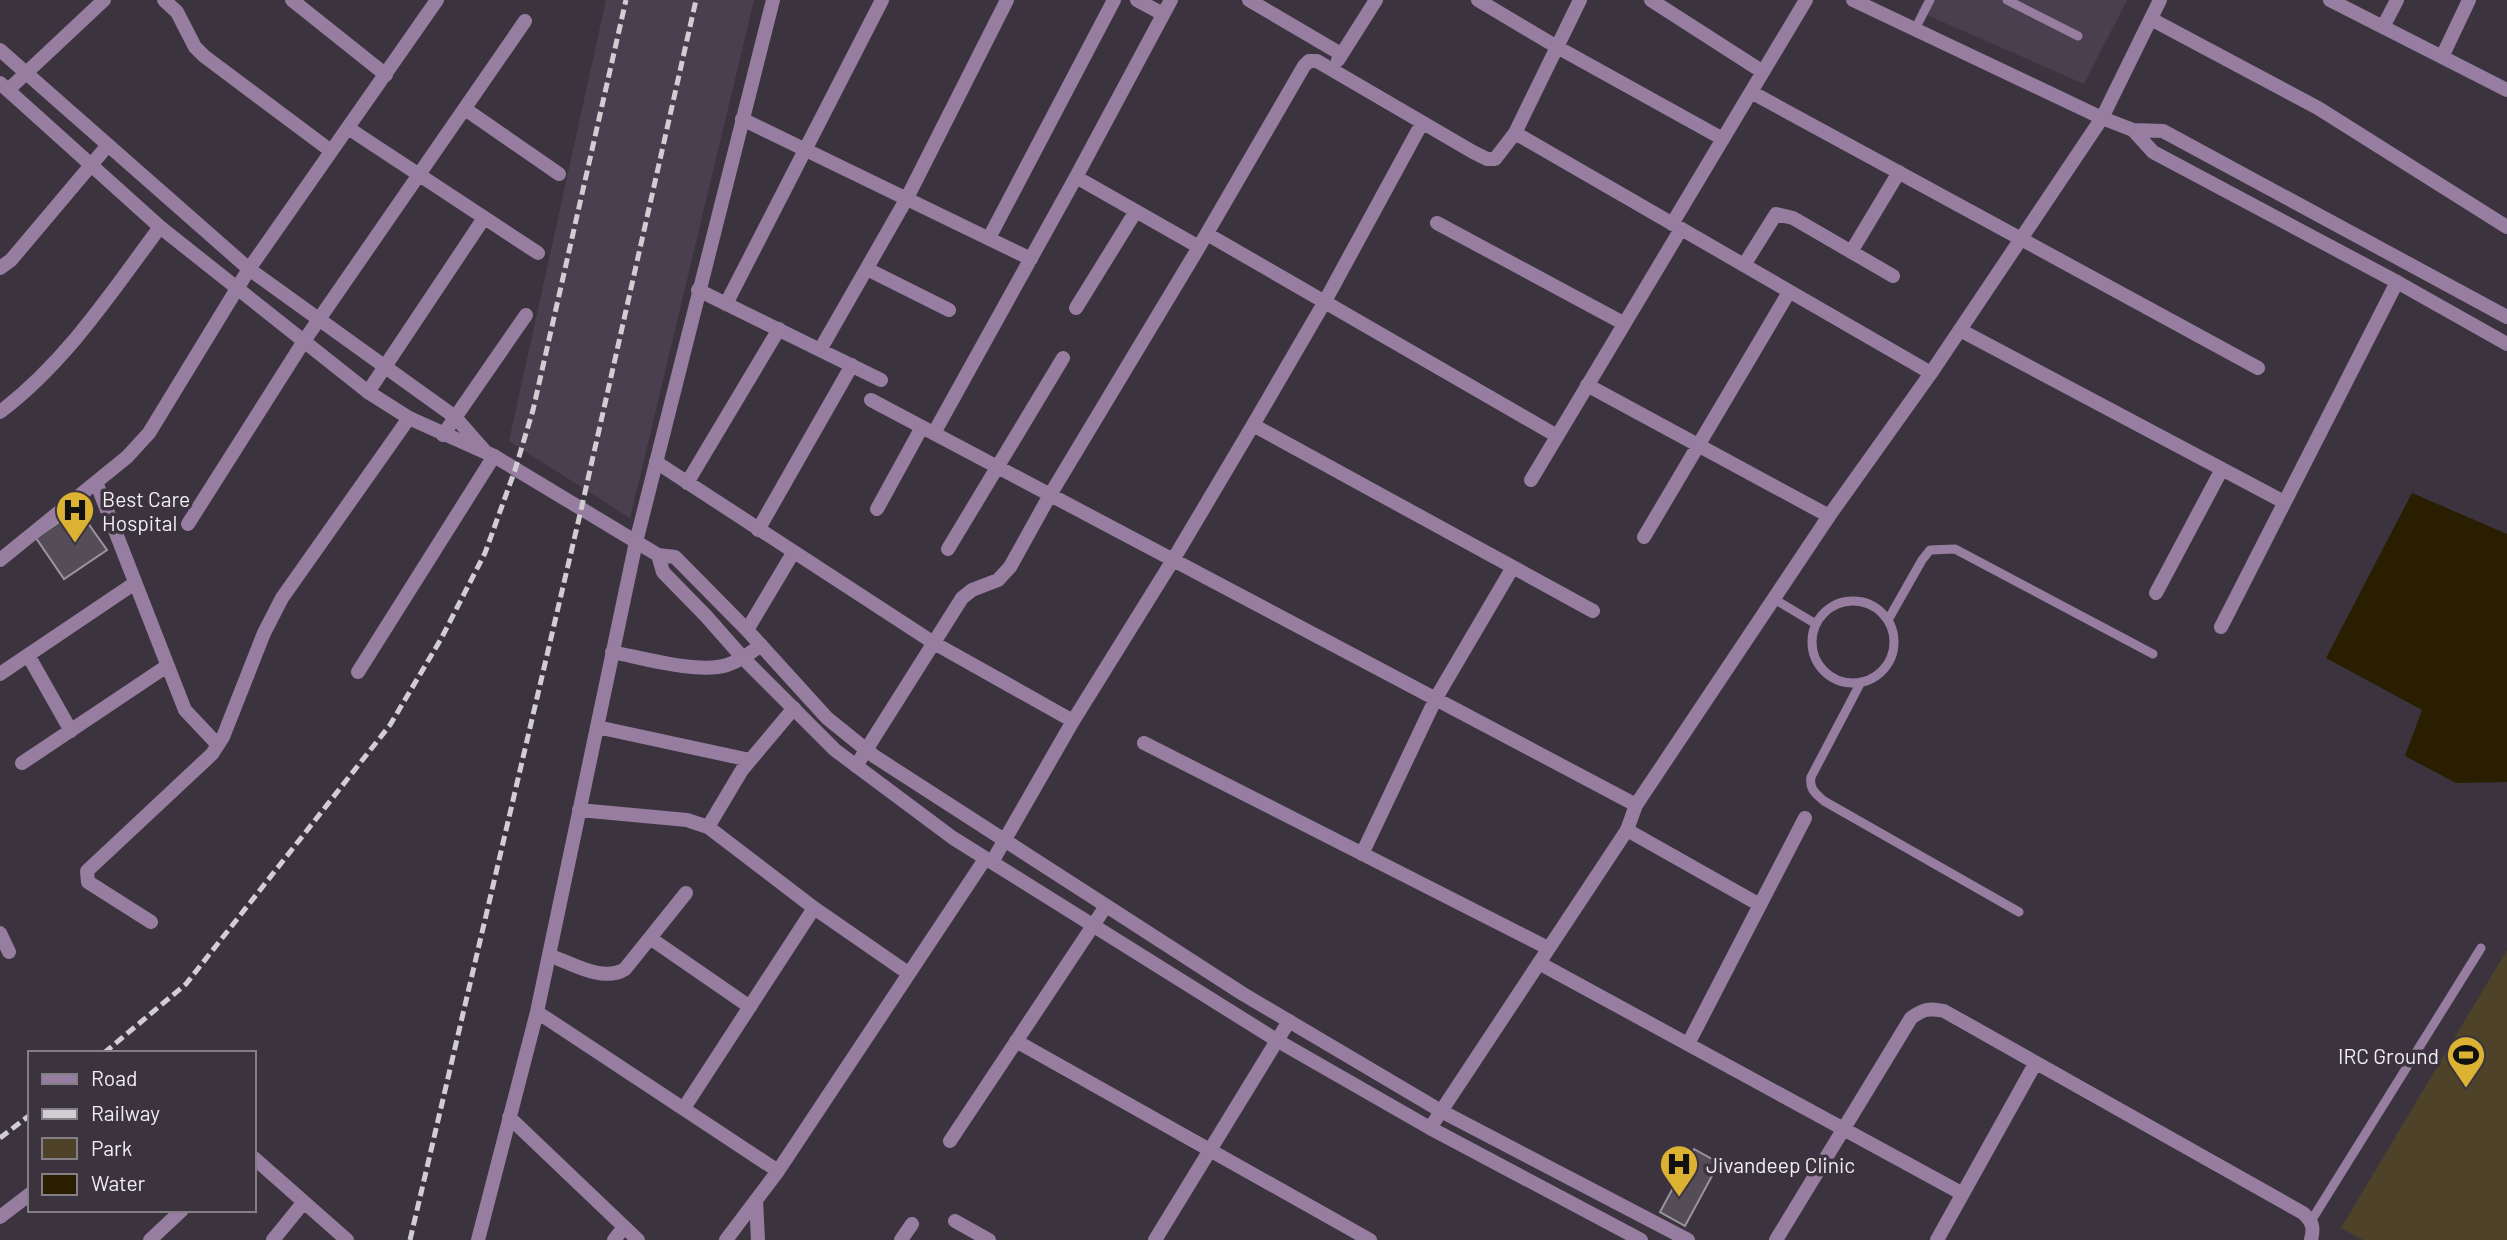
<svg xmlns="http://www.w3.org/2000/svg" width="2507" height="1240" font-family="Barlow,sans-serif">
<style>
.built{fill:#4a3f4e}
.green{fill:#4e4329}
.water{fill:#2a1e00}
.building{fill:#544d57;stroke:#9c94a0;stroke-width:2}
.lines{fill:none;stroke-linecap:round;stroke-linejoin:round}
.service{stroke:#977ea0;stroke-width:9}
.minor{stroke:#977ea0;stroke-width:14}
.tertiary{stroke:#977ea0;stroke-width:14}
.rail{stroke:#d1cdd3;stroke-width:5;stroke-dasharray:10 5;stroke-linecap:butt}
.labels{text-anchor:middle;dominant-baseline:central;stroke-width:7;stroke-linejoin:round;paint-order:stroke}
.poi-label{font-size:21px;fill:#f1edf3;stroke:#3b343e;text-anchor:start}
</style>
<rect width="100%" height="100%" fill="#3b343e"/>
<!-- built -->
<path class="built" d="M606 0H754L630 518 509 441Z
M1924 0H2127L2084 84 1918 11Z"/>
<!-- green -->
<path class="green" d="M2507 950V1240H2363L2341 1228Z"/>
<!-- water -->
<path class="water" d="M2412 493 2507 534V782L2456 783 2405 756 2422 710 2326 658Z"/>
<!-- building -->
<path class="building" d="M78 509 107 550 64 579 36 538Z
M1694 1149 1719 1163 1685 1226 1660 1212Z"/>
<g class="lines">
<!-- service -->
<path class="service" d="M2007 0 2078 36
M1915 29 1930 0
M1774 599 1816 624
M1812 642a41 41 0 1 1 82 0a41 41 0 1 1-82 0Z
M1888 620 1922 560 1930 550 1955 549 2153 654
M1861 682 1811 777C1809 789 1815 793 1824 801L2019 912
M2311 1221 2481 948"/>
<!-- minor -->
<path class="minor" d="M164 0 177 12 195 47 204 56 331 151
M292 0 386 75
M1137 0 1163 14
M1249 0 1341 54
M1478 0 1557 47 1723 139
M1651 0 1763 72
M1853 0 2102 118
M2330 0 2507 90
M2151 19 2318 108 2507 227
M2383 27 2397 0
M2442 57 2469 0
M1338 60 1376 0
M8 90 104 0
M1751 92 2258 368
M465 109 559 174
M742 119 1031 259
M348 128 538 253
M1515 133 1931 373
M1076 177 1199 247
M1437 223 1623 323
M1672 224 1806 0
M1207 234 1557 436
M989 238 1114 0
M1851 252 1899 172
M1744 265 1776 214 1793 218 1893 276
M0 268 11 260 108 145
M867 269 949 310
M698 290 881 380
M726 304 882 0
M1076 308 1136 211
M1960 330 2284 502
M820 350 907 198 1007 0
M1587 385 1829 516
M368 392 484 218
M871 400 1636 805
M0 412C66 362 111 293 160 227
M1253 425 1593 611
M934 433 1076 177 1171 0
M443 435 526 315
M656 462 934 643 1073 721
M1531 480 1681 229
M96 482 185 710 218 745
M687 483 779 329
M877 509 922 427
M188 524 304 341 525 21
M758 530 852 365
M1644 537 1789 292
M948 549 1063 358
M0 560 127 457 149 433 249 269 437 0
M2156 593 2222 469
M2221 627 2397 282
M747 630 793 553
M612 652C643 658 699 674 727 665 740 661 750 653 761 645
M28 655 71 731
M358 672 494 456
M0 674 135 583
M597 727 750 760
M1144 743 1548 948
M22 763 167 666
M856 766 962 598 972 590 998 580 1010 567 1050 495 1199 247 1304 66 1309 61H1317L1473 152 1487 159H1495L1515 133 1580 0
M579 810 687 820 708 827 814 908 908 973
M708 827 742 770 794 708
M1627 830 1760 905
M1362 854 1436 698 1513 567
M992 862 1073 721 1173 560 1253 425 1324 303 1422 123
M151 922 88 882 87 871 212 754 223 737 264 633 282 598 409 418
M0 933 9 952
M650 938 750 1007
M549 955C571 963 603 983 625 969L686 893
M1539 963 1961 1193
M537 1012 778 1171
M1016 1041 1370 1240
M1688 1044 1805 818
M684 1108 814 908
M509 1117 638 1240
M950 1141 1106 906
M254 1158 347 1240
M756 1200 758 1240
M0 1217 30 1194
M955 1221 989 1240
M150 1240 182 1210
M273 1240 303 1203
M478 1240 537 1012 636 542
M614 1240 624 1227
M726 1240 778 1171 985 859
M901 1240 912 1224
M1155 1240 1289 1021
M1776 1240 1911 1018C1923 1009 1929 1008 1944 1011L2303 1213C2313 1222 2314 1228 2311 1240
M1937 1240 2035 1064"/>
<!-- tertiary -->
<path class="tertiary" d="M0 50 249 269 455 417 484 450
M0 83 160 227 368 392 409 418 494 456 658 555 675 557 747 630 827 718 874 756 1243 994 1441 1111 1688 1240
M2102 118 2133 130 2163 131 2507 317
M2133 130 2153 152 2397 282 2507 344
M636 542 773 0
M658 555 663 572 706 616 743 658 835 750 953 838 1278 1041 1430 1128 1641 1240
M1430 1128 1627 830 1636 805 1829 516 1931 373 2102 118 2160 0"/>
<!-- rail -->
<path class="rail" d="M104 1053 186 984 390 725 441 639 485 553 515 470 533 410 626 0
M0 1138 30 1115
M410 1240 581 510 696 0"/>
</g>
<!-- icons -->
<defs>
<g id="hospital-pin" transform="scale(2.0125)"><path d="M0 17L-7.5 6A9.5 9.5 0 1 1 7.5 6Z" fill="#dcb233" stroke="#3b343e"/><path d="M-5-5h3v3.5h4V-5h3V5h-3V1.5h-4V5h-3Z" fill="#111"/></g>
<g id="stadium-pin" transform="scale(2.0125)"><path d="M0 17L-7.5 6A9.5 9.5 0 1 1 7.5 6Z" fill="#dcb233" stroke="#3b343e"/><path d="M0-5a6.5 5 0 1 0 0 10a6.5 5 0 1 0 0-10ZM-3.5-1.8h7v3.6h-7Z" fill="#111"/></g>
</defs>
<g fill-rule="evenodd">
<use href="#hospital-pin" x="75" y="510"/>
<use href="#stadium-pin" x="2466" y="1055"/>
<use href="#hospital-pin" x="1679" y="1164"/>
</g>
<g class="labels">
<!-- poi labels -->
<g class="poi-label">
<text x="102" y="498">Best Care<tspan x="102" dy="24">Hospital</tspan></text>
<text x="2439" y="1055" text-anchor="end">IRC Ground</text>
<text x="1706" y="1164">Jivandeep Clinic</text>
</g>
</g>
<!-- legend -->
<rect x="28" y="1051" width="228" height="161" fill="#3b343e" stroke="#847e86" stroke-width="2"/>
<rect x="42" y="1074" width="35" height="10" fill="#977ea0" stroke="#847e86" stroke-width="2"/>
<text x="91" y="1086" font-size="21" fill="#f1edf3">Road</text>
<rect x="42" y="1109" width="35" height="10" fill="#d1cdd3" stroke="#847e86" stroke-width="2"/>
<text x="91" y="1121" font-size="21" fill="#f1edf3">Railway</text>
<rect x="42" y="1138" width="35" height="21" fill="#4e4329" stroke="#847e86" stroke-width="2"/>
<text x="91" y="1156" font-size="21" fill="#f1edf3">Park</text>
<rect x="42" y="1174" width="35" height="21" fill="#2a1e00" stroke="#847e86" stroke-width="2"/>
<text x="91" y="1191" font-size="21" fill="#f1edf3">Water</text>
</svg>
